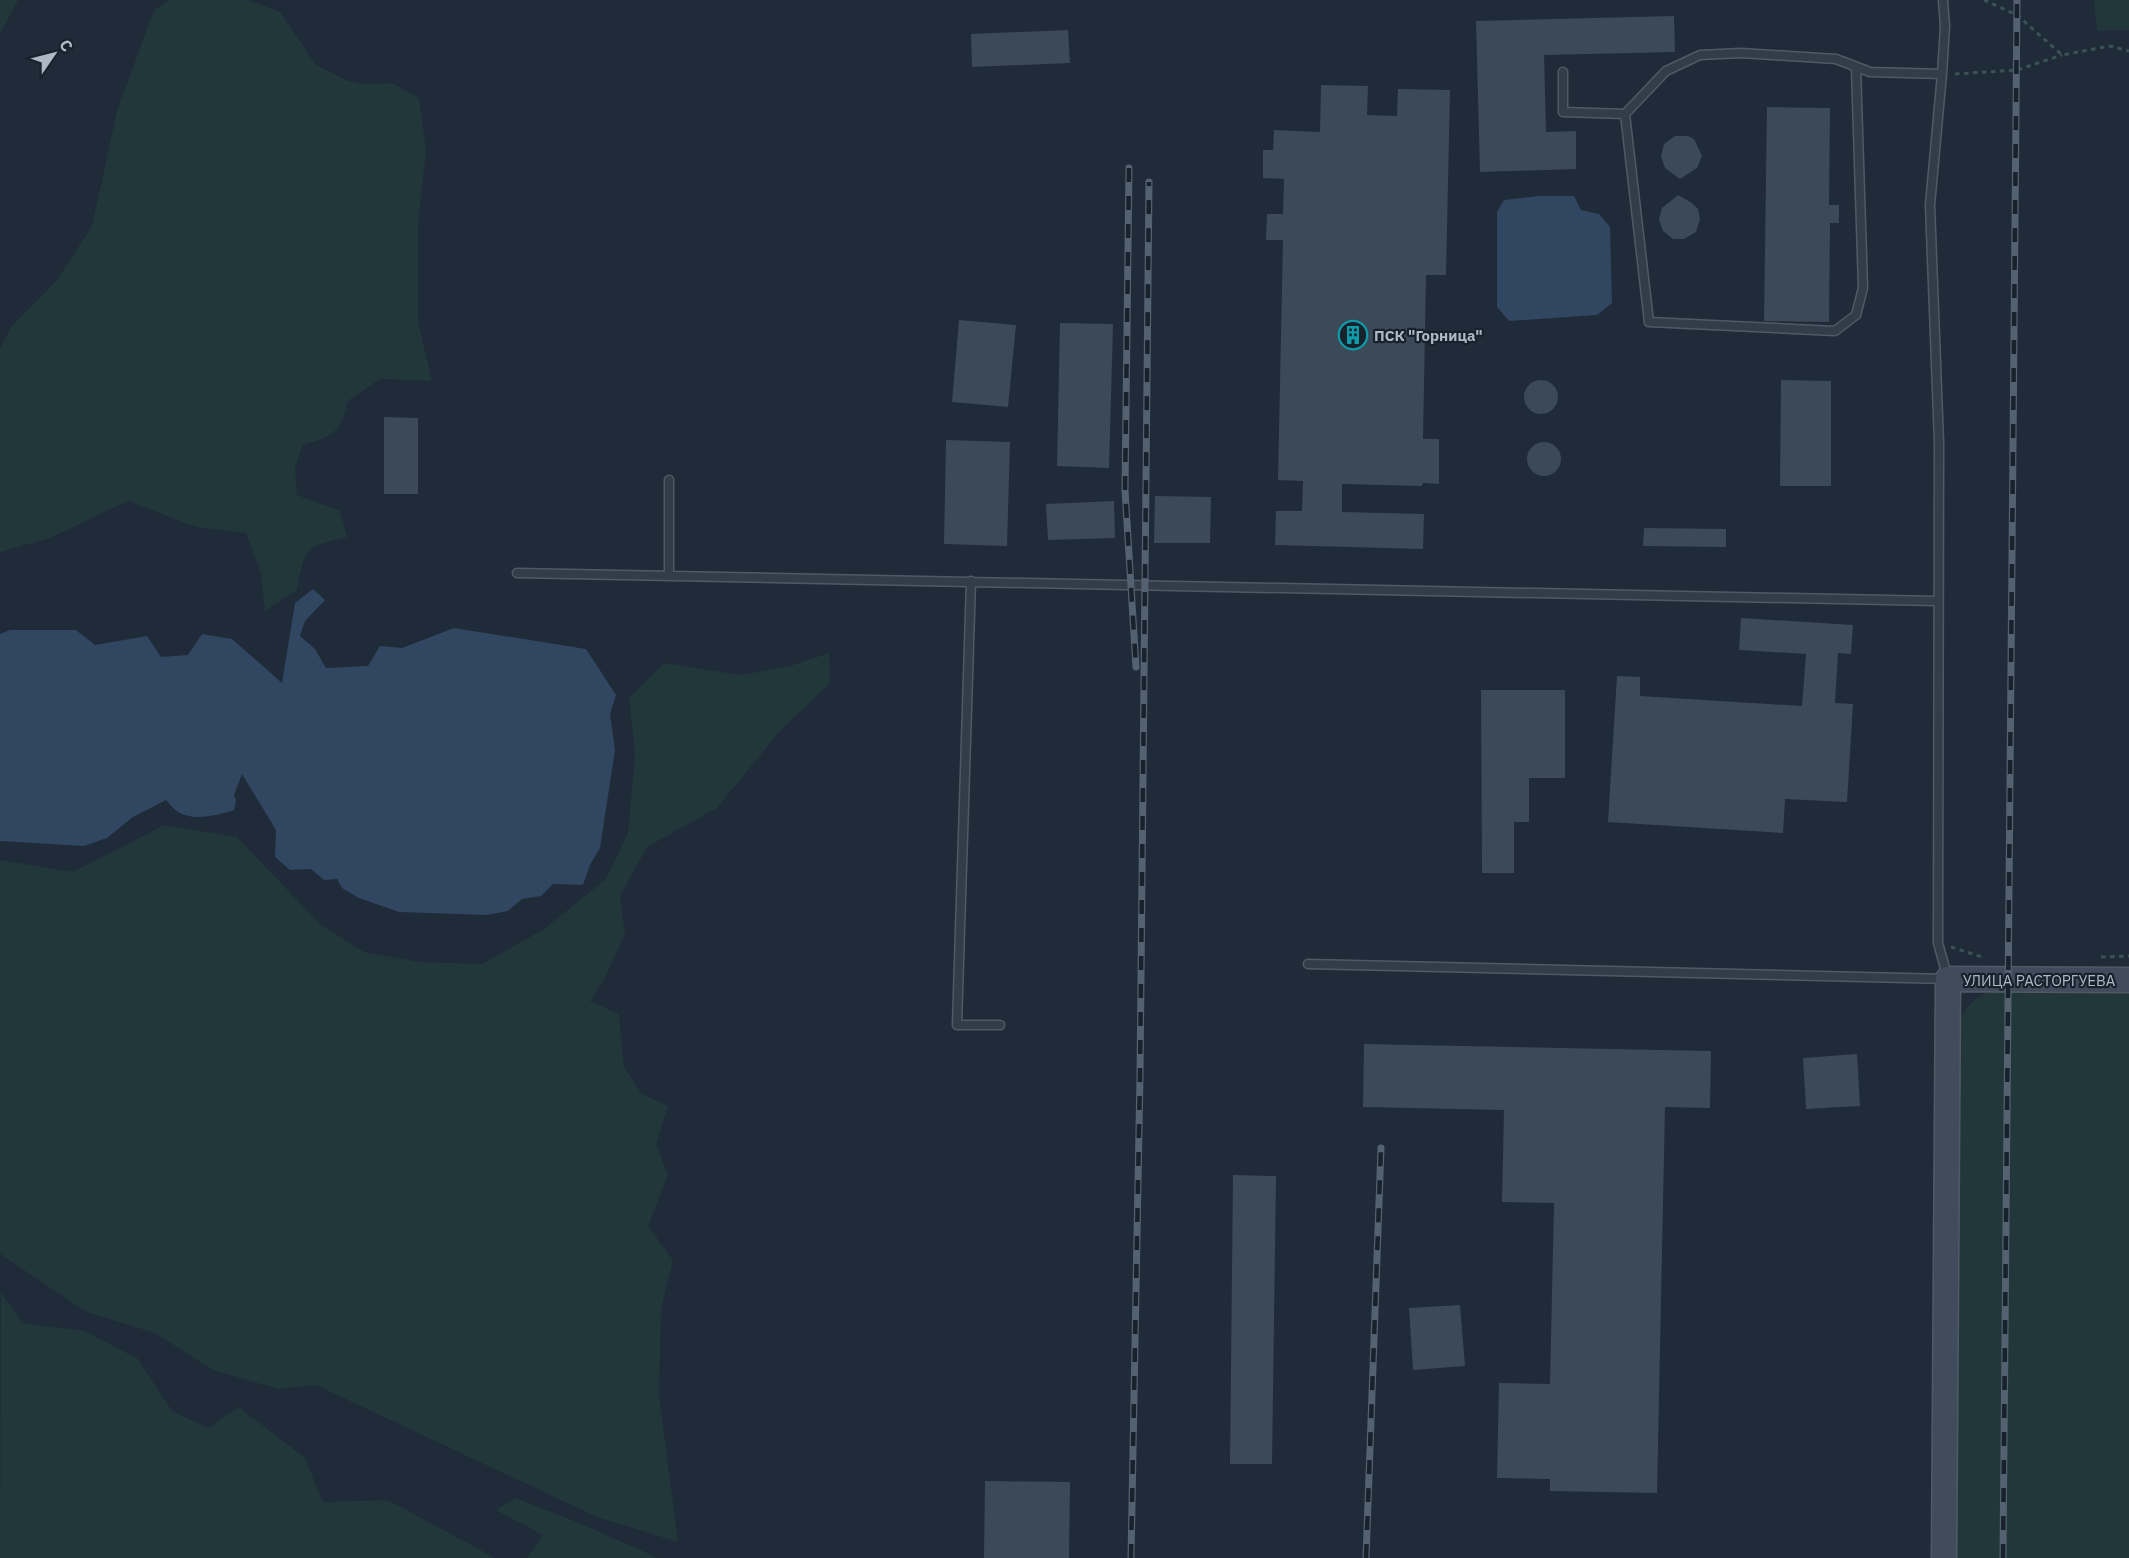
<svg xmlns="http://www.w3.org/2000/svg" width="2129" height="1558" font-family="'IBM Plex Sans',sans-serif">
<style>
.green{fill:#21373a}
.water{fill:#314661}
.building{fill:#3b4959}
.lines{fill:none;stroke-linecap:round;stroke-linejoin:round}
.lane-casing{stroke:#505a67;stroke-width:11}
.secondary-casing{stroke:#505a67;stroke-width:27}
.path{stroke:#3b5354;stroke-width:3;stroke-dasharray:4.5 4.5;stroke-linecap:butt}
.lane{stroke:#333c49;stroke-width:8}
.secondary{stroke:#404c5c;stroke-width:24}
.rail-casing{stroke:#546170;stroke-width:7}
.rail{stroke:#18222d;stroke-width:4.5;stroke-dasharray:14;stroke-linecap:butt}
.labels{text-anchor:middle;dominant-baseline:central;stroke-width:4.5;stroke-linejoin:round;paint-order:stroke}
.poi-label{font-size:15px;font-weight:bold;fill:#adb7c6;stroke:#18222d;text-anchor:start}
.street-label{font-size:15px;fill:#adb7c6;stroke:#18222d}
</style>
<rect width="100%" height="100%" fill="#1f2b39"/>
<!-- green -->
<path class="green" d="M0 0H18L0 34Z
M169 0H249L280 12 316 65 346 80 362 84 392 83 419 98 426 151 418 224V321L432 381 380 379 348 401C341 434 332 436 302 445L295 468 297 495 340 511 347 537C304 547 306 547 297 590L265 611 261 574 246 533 196 527 128 501 50 538 0 552V348L12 326 57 280 92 226 117 111 154 10Z
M2094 0H2129V30L2097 31Z
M829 653 830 683 780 731 717 808 647 847 620 896 625 934 604 980 590 1001 619 1014 624 1067 642 1094 668 1106 656 1144 668 1175 648 1226 673 1260 661 1309 659 1395 678 1542 597 1517 316 1385 278 1389 213 1370 155 1333 86 1312 0 1254V860L73 872 164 825 237 837 321 925 364 952 420 962 482 964 544 929 606 879 628 833 635 755 629 698 664 663 741 675 790 666Z
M1998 989 2129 990V1558H1954L1959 1020C1970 1002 1978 994 1998 989Z
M1 1292 22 1323 85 1331 138 1359 172 1411 208 1428 239 1407 305 1458 323 1502 388 1500 495 1558H0Z
M516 1498 582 1524 658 1558H527L543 1535 496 1510Z"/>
<!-- water -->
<path class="water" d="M1539 196H1574L1581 210 1599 214 1610 227 1612 303 1597 315 1509 321 1497 307V212L1504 200Z
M313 589 325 600 305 621 300 636 315 649 326 668 368 666 380 646 402 648 454 628 586 649 616 695 610 714 615 750 600 848 590 865 583 885 553 884 541 896 522 899 508 911 487 915 399 912 359 898 342 888 337 879 324 880 311 869 290 870 275 857 276 830 242 774 234 795 236 801 234 810C219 815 195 821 180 813 175 811 170 804 166 800L133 817 107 838 84 846 0 841V634L10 630H76L95 645 147 636 161 657 188 655 202 634 232 639 282 683 295 603Z"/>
<!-- building -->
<path class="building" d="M1674 16 1675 52 1544 55 1546 132 1576 131V169L1480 172 1476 21Z
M1068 30 1070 63 972 67 971 34Z
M1321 85 1368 86 1367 115 1397 116 1398 89 1450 90 1446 275H1426L1423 439H1439V484L1423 483 1422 486 1342 484V512L1424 514 1423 549 1275 545 1276 511H1302L1303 481 1278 480 1283 240H1266L1267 214H1283L1284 179 1263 178V150H1273L1274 130 1320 132Z
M1767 107 1830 108 1829 205H1839V223H1830L1829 322 1764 321Z
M1675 136H1688L1694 139 1702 156 1697 168 1680 179 1665 168 1661 156 1664 144Z
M1678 195 1692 203 1698 209 1700 219 1696 232 1684 239H1673L1663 231 1659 219 1662 208Z
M959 320 1016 325 1008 407 952 402Z
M1060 323 1113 324 1109 468 1057 466Z
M1781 380 1831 381V486H1780Z
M1524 397a17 17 0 1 1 34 0a17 17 0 1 1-34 0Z
M384 417 418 418V494H384Z
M946 440 1010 442 1007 546 944 544Z
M1527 459a17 17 0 1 1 34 0a17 17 0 1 1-34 0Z
M1155 496 1211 497 1210 543H1154Z
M1114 501 1115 538 1048 540 1046 504Z
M1644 528 1726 529V547L1643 546Z
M1741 618 1853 625 1851 654 1838 653 1835 703 1853 704 1847 802 1785 799 1783 833 1608 822 1617 676 1640 677V696L1802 706 1806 654 1739 650Z
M1481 690H1565V778H1529V822H1514V873H1482Z
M1364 1044 1711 1051 1710 1108 1665 1107 1657 1493 1550 1491V1479L1497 1478 1499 1383 1550 1384 1554 1203 1502 1202 1504 1110 1363 1107Z
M1857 1054 1860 1106 1806 1109 1803 1058Z
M1233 1175 1276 1176 1272 1464H1230Z
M1460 1305 1465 1366 1413 1370 1409 1308Z
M985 1481 1070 1482 1069 1558H984Z"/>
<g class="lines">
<!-- lane casing -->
<g class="lane-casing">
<path id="lane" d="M1563 72V112L1625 114 1666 71 1700 55 1741 53 1836 59 1870 72 1942 74
M1625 114 1649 322 1835 331 1856 315 1863 288 1856 68
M517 573 1937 601
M669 576V480
M971 581 957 1025H1000
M1308 964 1948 979 1938 943 1939 443 1930 205 1942 74 1945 26 1943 0"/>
</g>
<!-- secondary casing -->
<g class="secondary-casing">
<path id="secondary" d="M1944 1558 1948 979 2129 980"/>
</g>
<!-- path -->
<path class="path" d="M1984 0 2017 15 2062 55 2110 46 2129 51
M1955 74 2017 70 2062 55
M1951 947 1982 957
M2101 957 2129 956"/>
<!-- lane -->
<use href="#lane" class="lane"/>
<!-- secondary -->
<use href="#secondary" class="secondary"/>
<!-- rail casing -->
<g class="rail-casing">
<path id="rail" d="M1129 168 1125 490 1136 667
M1131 1558 1140 1076 1149 182
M1366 1558 1381 1148
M2003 1558 2017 0"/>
</g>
<!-- rail -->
<use href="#rail" class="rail"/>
</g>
<!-- icons -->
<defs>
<g id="building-ring" transform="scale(1.5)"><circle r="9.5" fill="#18222d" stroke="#0f9aa8" stroke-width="1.5"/><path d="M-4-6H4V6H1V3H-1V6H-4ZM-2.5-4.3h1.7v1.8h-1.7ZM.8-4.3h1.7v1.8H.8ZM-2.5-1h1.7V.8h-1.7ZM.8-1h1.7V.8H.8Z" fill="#0f9aa8"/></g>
</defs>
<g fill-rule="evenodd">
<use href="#building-ring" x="1353" y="335"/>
</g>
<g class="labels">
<!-- poi labels -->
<g class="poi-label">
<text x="1374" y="335">ПСК "Горница"</text>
</g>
<!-- street labels -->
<g class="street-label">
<text x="2039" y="980">УЛИЦА РАСТОРГУЕВА</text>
</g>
</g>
<!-- north arrow -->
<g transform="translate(54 54) rotate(55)" stroke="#18222d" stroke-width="4.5" paint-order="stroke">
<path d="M0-4.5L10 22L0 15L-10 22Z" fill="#adb7c6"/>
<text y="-9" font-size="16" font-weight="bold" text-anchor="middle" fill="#adb7c6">С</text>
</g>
</svg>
